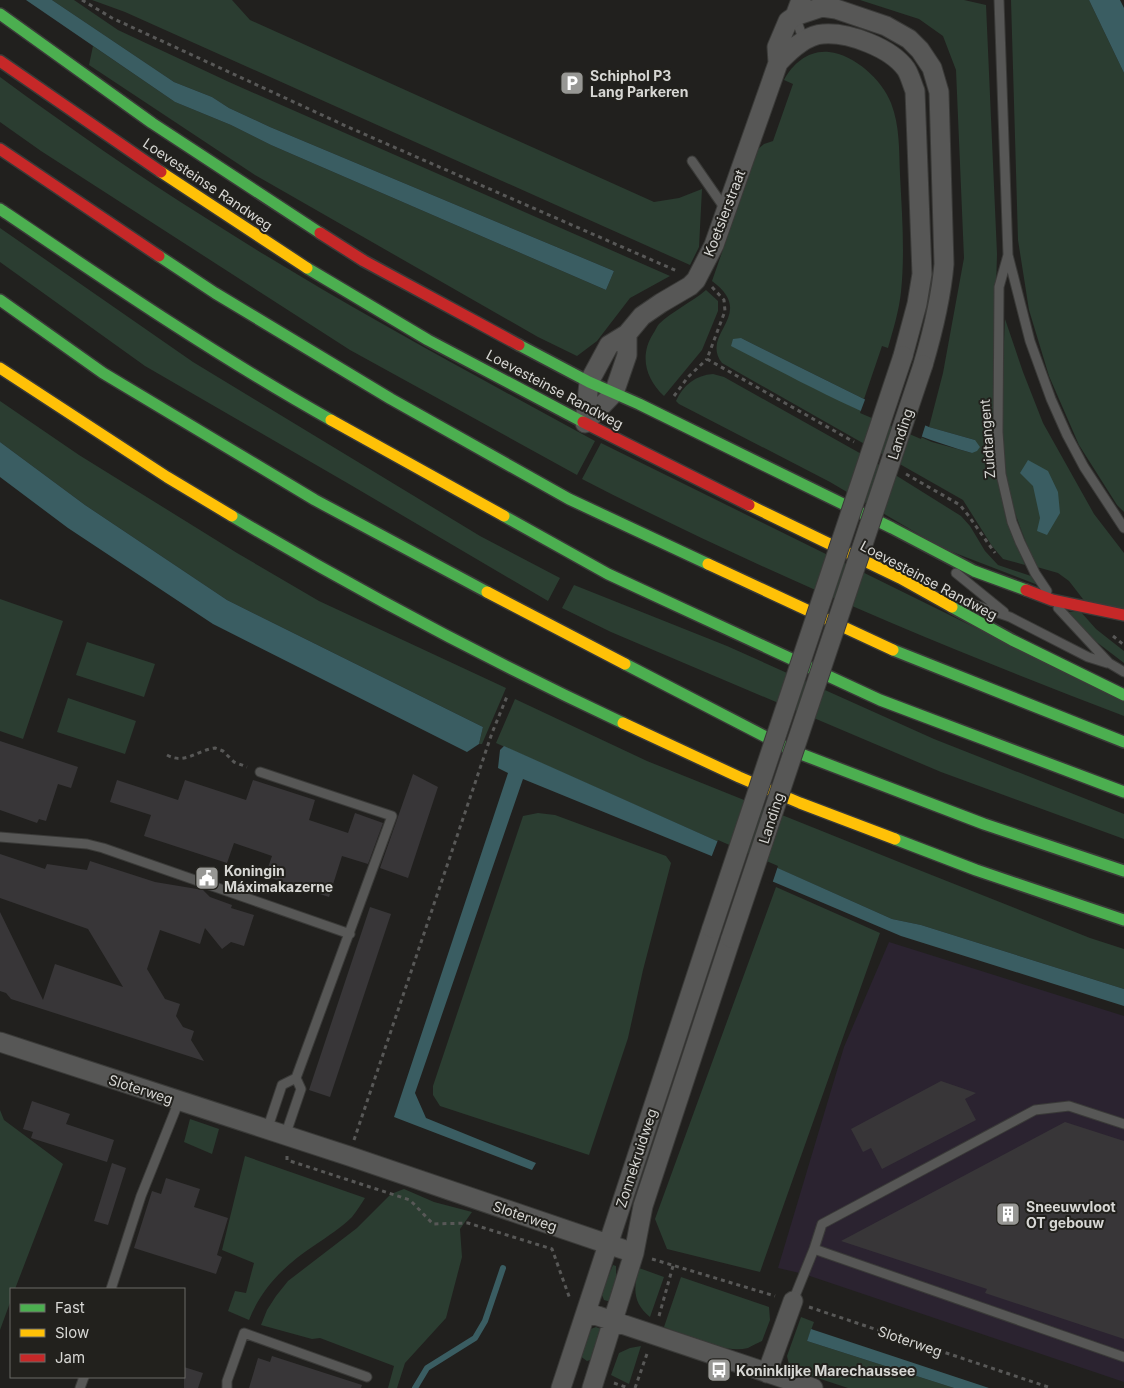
<svg xmlns="http://www.w3.org/2000/svg" width="1124" height="1388" font-family="Inter,sans-serif">
<style>
.industrial{fill:#2b2330}
.green{fill:#2b3d31}
.water{fill:#3a5d62}
.pier{fill:#21201e}
.lines{fill:none;stroke-linecap:round;stroke-linejoin:round}
.stream{stroke:#3a5d62;stroke-width:6}
.building{fill:#383638}
.lane-casing{stroke:#3a3a38;stroke-width:11}
.street-casing{stroke:#3a3a38;stroke-width:21}
.fast-casing{stroke:#3a3a38;stroke-width:14}
.slow-casing{stroke:#3a3a38;stroke-width:14}
.jam-casing{stroke:#3a3a38;stroke-width:14}
.path{stroke:#585857;stroke-width:3;stroke-dasharray:4 4;stroke-linecap:butt}
.lane{stroke:#575756;stroke-width:9}
.street{stroke:#575756;stroke-width:19}
.fast{stroke:#4caf50;stroke-width:11}
.slow{stroke:#ffc107;stroke-width:11}
.jam{stroke:#c62828;stroke-width:11}
.street-bridge-casing{stroke:#3a3a38;stroke-width:21;stroke-linecap:butt}
.street-bridge{stroke:#575756;stroke-width:19}
.labels{text-anchor:middle;dominant-baseline:central;stroke-width:4;stroke-linejoin:round;paint-order:stroke}
.poi-label{font-size:14px;font-weight:bold;fill:#d7d7d4;stroke:#22211d;text-anchor:start}
.street-label{font-size:14px;fill:#d7d7d4;stroke:#22211d}
</style>
<rect width="100%" height="100%" fill="#21201e"/>
<!-- industrial -->
<path class="industrial" d="M889 942 1124 1016V1382L804 1274 778 1268 844 1047Z"/>
<!-- green -->
<path class="green" d="M52 0H74L118 30 229 82 670 276 630 298 597 341 577 356 538 337 255 175 89 65 93 46 175 102 231 125 271 145 606 290 614 271 270 127 229 108 212 97 174 82Z
M92 0H232L250 20 654 202 679 198 702 189 699 247 690 265 125 12Z
M860 0H964L986 5 997 254 993 393 997 477 1007 522 1025 565 1003 559 992 546 963 500 722 363C699 333 758 315 712 281L758 149 764 144 773 141 793 84 784 80C793 63 809 50 829 52 855 55 882 80 891 103 900 126 899 151 900 175 902 214 905 253 901 292 899 311 893 330 888 348L882 346 864 399 741 338 849 405 932 442 972 453 975 440 929 427 943 373 964 258 956 70 943 36 919 19Z
M1011 0H1089L1124 73V512L1117 505 1079 445 1049 376 1029 310 1018 240Z
M0 77C68 127 137 175 209 220 334 300 465 370 595 441L577 475 350 350 41 151 0 122Z
M0 228 193 362 480 536 560 578 548 601 349 484 145 366 0 262Z
M706 290 718 301V311L702 350 664 396C646 379 639 356 653 334 655 331 657 326 659 324 671 312 692 302 706 290Z
M1005 319 1023 372 1043 423 1094 514 1124 553V610L1086 603 1069 581 1058 573 1037 567C1023 538 1011 506 1005 473 998 422 1003 370 1005 319Z
M713 374 724 377 865 456 961 516 970 526 985 551 998 565 1031 576 1038 585 942 548 830 482 679 404 676 401C683 385 696 375 713 374Z
M0 401 79 455 237 553 319 601 506 688 482 744H479L483 727 227 600 85 505 0 442Z
M601 443 1124 701V716C940 646 757 569 582 479Z
M574 585 727 646 934 739 1124 814V839L941 772 611 632 562 608Z
M0 599 63 621 23 739 0 731Z
M1080 611 1096 629 1124 651V663L1090 637 1068 612Z
M87 642 155 664 144 697 76 675Z
M68 698 136 721 125 754 57 732Z
M515 699 647 761 914 868 1090 938 1124 949V989L921 925 892 919 496 743Z
M538 813 555 815 666 856 671 863 643 970 628 1038 589 1155 440 1106 433 1095V1086L523 816Z
M776 887 880 933 760 1272 667 1249 655 1219Z
M0 1110 4 1120 63 1164 15 1289H11V1300L0 1330Z
M190 1119 219 1129 212 1154 184 1142Z
M245 1156 365 1198C361 1204 357 1211 352 1217 341 1228 328 1236 315 1245 286 1264 262 1287 249 1320L228 1311 235 1291 246 1293 254 1263 222 1250Z
M404 1189 434 1202 472 1212 460 1229 462 1257 446 1318 405 1363 397 1388H388L394 1366 320 1338 312 1339 261 1325 267 1310 276 1296 288 1281 357 1228 391 1194Z
M613 1265 616 1266V1297L611 1302 604 1300 601 1293Z
M639 1268 664 1277 650 1317C633 1303 633 1289 639 1268Z
M681 1277 769 1307 770 1320 762 1341C757 1343 752 1346 748 1348 723 1354 688 1336 664 1327Z
M801 1317 814 1322 807 1341 954 1388H848L790 1369 787 1356Z
M596 1327 601 1329 593 1359 587 1361 580 1356 588 1330Z
M641 1346 629 1384 611 1375 619 1353 630 1348Z"/>
<!-- water -->
<path class="water" d="M26 0H52L174 82 212 97 229 108 270 127 614 271 606 290 271 145 231 125 175 102Z
M1089 0H1120L1124 8V73Z
M741 338 864 399 929 427 975 440 980 447 977 451 972 453C887 429 809 386 731 346L733 339Z
M0 442 85 505 227 600 483 727 479 744 467 752 213 624 68 528 0 477Z
M1028 460 1048 471 1058 492 1060 513 1047 535 1037 531 1040 518 1033 486 1020 473Z
M504 746 892 919 921 925 1124 989V1006L901 936 736 866 523 779 415 1093 426 1118 536 1163 532 1170 394 1117 508 773 498 768 500 750Z
M811 1329 989 1388H954L807 1341Z"/>
<!-- pier -->
<path class="pier" d="M866 397 926 423 921 439 860 413Z
M718 840 778 866 772 884 711 858Z"/>
<g class="lines">
<!-- stream -->
<path class="stream" d="M415 1388 427 1368 475 1338 485 1321 503 1268"/>
</g>
<!-- building -->
<path class="building" d="M0 741 78 767 71 788 58 784 46 821 39 819 37 823 0 810Z
M413 774 438 787 408 878 380 868Z
M117 780 178 800 185 780 246 800 253 780 315 800 309 820 348 833 355 813 383 823 368 864 342 856 329 897 265 876 272 856 234 843 227 863 144 836 151 815 110 802Z
M0 854 45 869 47 864 87 870 90 861 155 882 203 890 210 897 232 905 231 908 254 915 244 946 231 942 222 949 205 928 200 944 160 930 147 969 165 999 180 1004 176 1016 183 1027 194 1031 191 1040 204 1061 11 999 6 993 0 991V912L43 1000 55 964 123 987 88 929 0 898Z
M370 907 391 914 330 1097 309 1090Z
M941 1081 976 1093 965 1099 976 1120 882 1169 871 1148 863 1152 851 1129Z
M32 1101 70 1114 66 1124 114 1140 107 1162 31 1138 33 1132 23 1129Z
M1065 1122 1124 1141V1339L985 1293 987 1289 841 1241Z
M112 1163 126 1168 108 1225 94 1221Z
M166 1178 200 1189 194 1207 228 1218 217 1255 222 1257 216 1274 134 1248 152 1191 161 1194Z
M272 1356 362 1385 361 1388H249L258 1358 270 1362Z
M184 1367 203 1373 198 1388H184Z"/>
<g class="lines">
<!-- lane casing -->
<g class="lane-casing">
<path id="lane" d="M999 0 1008 255 1030 341 1051 399 1067 435 1084 467 1124 528
M795 16 804 41
M692 161 726 210
M1008 255 999 287 998 432 1001 474 1012 522 1020 542 1035 573 1047 591
M956 573 1004 612
M963 601 1010 617 1088 657 1107 663
M1058 608 1109 663 1124 672
M260 772 392 816 296 1078 282 1085 267 1130
M0 837 87 844 103 848 350 934
M285 1136 301 1089 296 1078
M814 1249 1124 1357
M111 1289 141 1196 179 1101
M793 1301 814 1249 822 1224 1035 1110 1069 1106 1124 1124
M80 1388 84 1377
M227 1388V1381L244 1333 367 1377"/>
</g>
<!-- street casing -->
<g class="street-casing">
<path id="street" d="M795 16 822 7 836 9 886 26 909 39 920 50 932 68 939 92 944 264C941 299 933 331 923 365
M778 63C789 51 806 35 823 34 849 32 891 48 906 69 910 75 912 84 915 91L922 274 917 304 903 356
M585 423 589 382 609 345 627 334 642 316 661 303 690 286 696 280 714 245 778 63 777 47 788 21 795 16 801 0
M585 423 614 393 627 355V334
M0 1042 349 1156 634 1253
M586 1312 813 1388
M767 1373 793 1301
M561 1388 712 928
M592 1388 634 1253 643 1206 731 938"/>
</g>
<!-- fast casing -->
<g class="fast-casing">
<path id="fast" d="M0 14 152 123 320 233
M0 209C108 282 217 356 331 420
M159 256 215 293 391 399 569 499 708 564
M307 268 428 340 583 422
M0 300 103 373 315 500 487 592
M519 345 589 382 639 404 892 528 974 571 1026 590
M232 516C359 591 490 661 623 723
M504 516 608 574 880 700 1124 792
M952 607 1012 640 1124 695
M893 650 1124 742
M625 664 793 751 984 824 1124 871
M895 839 976 870 1124 920"/>
</g>
<!-- slow casing -->
<g class="slow-casing">
<path id="slow" d="M161 172 307 268
M0 368 167 477 232 516
M331 420 504 516
M749 505 900 578 952 607
M708 564 893 650
M487 592 625 664
M623 723 739 777 800 803 895 839"/>
</g>
<!-- jam casing -->
<g class="jam-casing">
<path id="jam" d="M0 61 161 172
M0 149 159 256
M320 233 364 261 519 345
M583 422 749 505
M1026 590 1052 600 1124 615"/>
</g>
<!-- path -->
<path class="path" d="M82 0 112 18 348 127 677 271
M712 287 724 300 725 311 707 359 854 442
M674 396 688 377 707 359
M906 474 960 505 968 515 995 553
M1113 636 1124 645
M167 755C185 765 197 750 215 748L223 751 234 762 247 767
M354 1140 492 733 508 694
M287 1156V1160L410 1200 433 1224 468 1223 552 1249 570 1299
M652 1259 775 1296
M809 1307 1051 1388
M659 1316 673 1266
M614 1383 628 1388
M635 1388 648 1351"/>
<!-- lane -->
<use href="#lane" class="lane"/>
<!-- street -->
<use href="#street" class="street"/>
<!-- fast -->
<use href="#fast" class="fast"/>
<!-- slow -->
<use href="#slow" class="slow"/>
<!-- jam -->
<use href="#jam" class="jam"/>
<!-- street-bridge casing -->
<g class="street-bridge-casing">
<path id="street-bridge" d="M712 928 903 356
M731 938 923 365"/>
</g>
<!-- street-bridge -->
<use href="#street-bridge" class="street-bridge"/>
</g>
<!-- icons -->
<defs>
<g id="parking-square" transform="scale(1.25)"><rect x="-9" y="-9" width="18" height="18" rx="4" fill="#979794" stroke="#22211d"/><path d="M-3.5-5.5H1a3.5 3.5 0 0 1 0 7H-1V5.5H-3.5ZM-1-3.4V-.6H.8a1.4 1.4 0 0 0 0-2.8Z" fill="#fff"/></g>
<g id="civic-square" transform="scale(1.25)"><rect x="-9" y="-9" width="18" height="18" rx="4" fill="#979794" stroke="#22211d"/><path d="M-.6-6.5H3V-4.5H.6V-3L4-1V1h2V6H-6V1h2V-1L-.6-3ZM-1.2 2.5V6h2.4V2.5Z" fill="#fff"/></g>
<g id="building-square" transform="scale(1.25)"><rect x="-9" y="-9" width="18" height="18" rx="4" fill="#979794" stroke="#22211d"/><path d="M-4-6H4V6H1V3H-1V6H-4ZM-2.5-4.3h1.7v1.8h-1.7ZM.8-4.3h1.7v1.8H.8ZM-2.5-1h1.7V.8h-1.7ZM.8-1h1.7V.8H.8Z" fill="#fff"/></g>
<g id="bus-square" transform="scale(1.25)"><rect x="-9" y="-9" width="18" height="18" rx="4" fill="#979794" stroke="#22211d"/><path d="M-5-6H5V4H4V6H2V4H-2V6H-4V4H-5ZM-3.5-4V0h7V-4ZM-3.5 1.2v1.5H-2V1.2ZM2 1.2v1.5H3.5V1.2Z" fill="#fff"/></g>
</defs>
<g fill-rule="evenodd">
<use href="#parking-square" x="572" y="83"/>
<use href="#civic-square" x="207" y="878"/>
<use href="#building-square" x="1008" y="1214"/>
<use href="#bus-square" x="719" y="1370"/>
</g>
<g class="labels">
<!-- poi labels -->
<g class="poi-label">
<text x="590" y="75">Schiphol P3<tspan x="590" dy="16">Lang Parkeren</tspan></text>
<text x="224" y="870">Koningin<tspan x="224" dy="16">Máximakazerne</tspan></text>
<text x="1026" y="1206">Sneeuwvloot<tspan x="1026" dy="16">OT gebouw</tspan></text>
<text x="736" y="1370">Koninklijke Marechaussee</text>
</g>
<!-- street labels -->
<g class="street-label">
<text transform="translate(208 184) rotate(34)">Loevesteinse Randweg</text>
<text transform="translate(724 213) rotate(-69)">Koetsierstraat</text>
<text transform="translate(555 389) rotate(28)">Loevesteinse Randweg</text>
<text transform="translate(900 434) rotate(-72)">Landing</text>
<text transform="translate(987 439) rotate(-94)">Zuidtangent</text>
<text transform="translate(929 580) rotate(28)">Loevesteinse Randweg</text>
<text transform="translate(771 818) rotate(-72)">Landing</text>
<text transform="translate(141 1089) rotate(18)">Sloterweg</text>
<text transform="translate(636 1158) rotate(-72)">Zonnekruidweg</text>
<text transform="translate(525 1216) rotate(19)">Sloterweg</text>
<text transform="translate(910 1341) rotate(19)">Sloterweg</text>
</g>
</g>
<!-- legend -->
<rect x="10" y="1288" width="175" height="90" fill="#22211d" stroke="#6a6a66"/>
<rect x="20" y="1304" width="25" height="8" fill="#4caf50" stroke="#6a6a66"/>
<text x="55" y="1313" font-size="15" fill="#d7d7d4">Fast</text>
<rect x="20" y="1329" width="25" height="8" fill="#ffc107" stroke="#6a6a66"/>
<text x="55" y="1338" font-size="15" fill="#d7d7d4">Slow</text>
<rect x="20" y="1354" width="25" height="8" fill="#c62828" stroke="#6a6a66"/>
<text x="55" y="1363" font-size="15" fill="#d7d7d4">Jam</text>
</svg>
